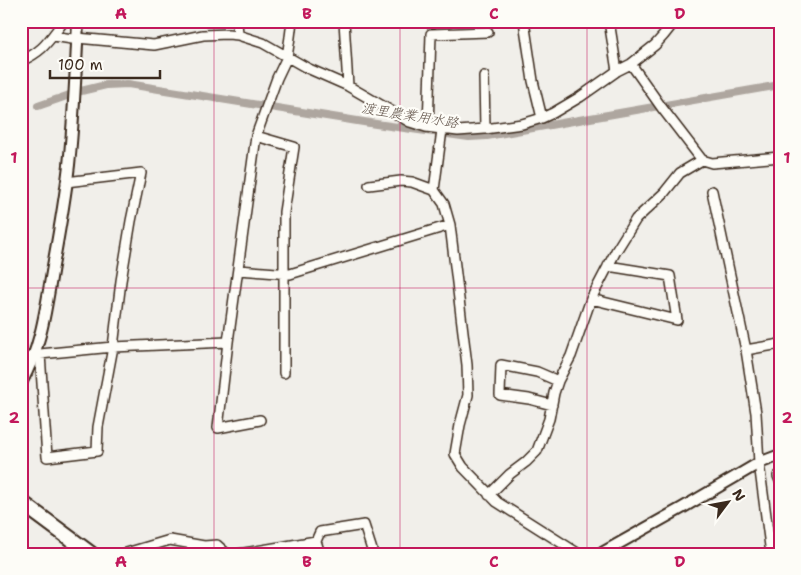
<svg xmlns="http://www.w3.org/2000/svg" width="801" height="575" font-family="'Shantell Sans','Klee One',sans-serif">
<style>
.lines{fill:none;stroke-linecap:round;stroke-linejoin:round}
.canal{stroke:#aea69f;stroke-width:8}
.minor-casing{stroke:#3b2a1e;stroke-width:12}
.tertiary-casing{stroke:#3b2a1e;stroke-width:14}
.trunk-casing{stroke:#3b2a1e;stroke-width:18}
.minor{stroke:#fdfcf7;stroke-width:9}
.tertiary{stroke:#fdfcf7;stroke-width:10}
.trunk{stroke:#fdfcf7;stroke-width:14}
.grid{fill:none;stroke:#c2185b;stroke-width:1;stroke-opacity:0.55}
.labels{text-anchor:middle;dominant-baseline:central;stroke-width:4.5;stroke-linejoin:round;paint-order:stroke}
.water-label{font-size:14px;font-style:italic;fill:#63554b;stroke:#fdfcf7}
.neatline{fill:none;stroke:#c2185b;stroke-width:2}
.grid-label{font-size:16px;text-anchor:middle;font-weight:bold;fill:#c2185b}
</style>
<rect width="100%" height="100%" fill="#f1efea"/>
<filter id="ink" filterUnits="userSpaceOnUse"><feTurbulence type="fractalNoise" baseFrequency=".02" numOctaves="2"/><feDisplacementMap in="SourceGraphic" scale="10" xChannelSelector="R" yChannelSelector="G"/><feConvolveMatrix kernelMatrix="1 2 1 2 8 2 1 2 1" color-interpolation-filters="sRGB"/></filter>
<g filter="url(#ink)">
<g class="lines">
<!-- canal -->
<path class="canal" d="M38 106 81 91 106 85 128 84 376 124 469 137 487 136 780 85"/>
<!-- minor casing -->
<g class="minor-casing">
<path id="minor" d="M237 21 238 35
M344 21 348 86
M524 21 533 81 542 118
M609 21 617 71
M53 36 72 39 77 38 154 45 203 35 228 34 238 35 263 43 307 68 348 86 410 122 426 127 458 131 485 129 522 124 542 118 553 113 580 97 617 71 631 64 655 45 664 35 675 21
M21 61C45 50 48 41 64 21
M631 64 662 108 702 160 712 163 780 157
M484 76 485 129
M428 127 431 34 488 32
M256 136 294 147 284 212V373
M369 185 401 181 412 182 434 190 444 204 450 225 467 365 468 395 460 425 455 454 463 467 497 502 579 554
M434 190 442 130
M712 191 746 350 756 413 759 463 771 554
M238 270 290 274 450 225
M591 299 677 320 670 276 608 266
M746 350 780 344
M40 354 47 457 97 451 98 427 113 347 121 281 131 221 141 173 66 182
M21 361 34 355 40 354 113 347 228 342
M552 405 529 399 500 395 501 365 537 372 558 381
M260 420 218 428 228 342 256 136 277 78 287 57 290 37 292 21
M780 476H778L780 481
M489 495 510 474 526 462 537 451 549 419 554 393 558 381 571 356 591 299 616 251 636 219 664 193 680 173 702 160
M123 554 170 540 204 546 217 545 227 554
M238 554 316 541
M320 554 316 541 320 532 364 525 372 550 370 554"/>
</g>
<!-- tertiary casing -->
<g class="tertiary-casing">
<path id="tertiary" d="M21 383C42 346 46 307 53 266 59 233 65 199 69 165 74 117 76 69 78 21
M600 554 682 508 759 463 780 455"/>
</g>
<!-- trunk casing -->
<g class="trunk-casing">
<path id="trunk" d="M21 502 91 554"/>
</g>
<!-- minor -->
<use href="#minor" class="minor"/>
<!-- tertiary -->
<use href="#tertiary" class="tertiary"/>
<!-- trunk -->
<use href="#trunk" class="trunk"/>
</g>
</g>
<!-- grid -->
<path class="grid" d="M214 21V554M400 21V554M587 21V554M21 288H780"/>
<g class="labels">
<!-- water labels -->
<g class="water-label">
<text transform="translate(410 115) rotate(9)">渡里農業用水路</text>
</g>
</g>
<!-- margin -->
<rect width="801" height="575" fill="none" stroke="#fdfcf7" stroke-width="55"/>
<!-- north arrow -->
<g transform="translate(728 502) rotate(58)" stroke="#fdfcf7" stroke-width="4" paint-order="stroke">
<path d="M0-4L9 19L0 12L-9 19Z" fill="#3b2a1e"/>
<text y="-8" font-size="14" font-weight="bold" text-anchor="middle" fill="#3b2a1e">N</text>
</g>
<!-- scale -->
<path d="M50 70v8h110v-8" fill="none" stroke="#3b2a1e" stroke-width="2.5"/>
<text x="58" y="70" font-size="15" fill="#3b2a1e" stroke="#fdfcf7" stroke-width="4" paint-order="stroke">100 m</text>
<rect x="28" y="28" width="746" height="520" class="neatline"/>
<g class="grid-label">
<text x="121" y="19">A</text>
<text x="307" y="19">B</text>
<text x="494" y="19">C</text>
<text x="680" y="19">D</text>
<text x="14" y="163">1</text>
<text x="787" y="163">1</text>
<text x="14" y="423">2</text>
<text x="787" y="423">2</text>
<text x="121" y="567">A</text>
<text x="307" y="567">B</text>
<text x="494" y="567">C</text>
<text x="680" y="567">D</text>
</g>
</svg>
